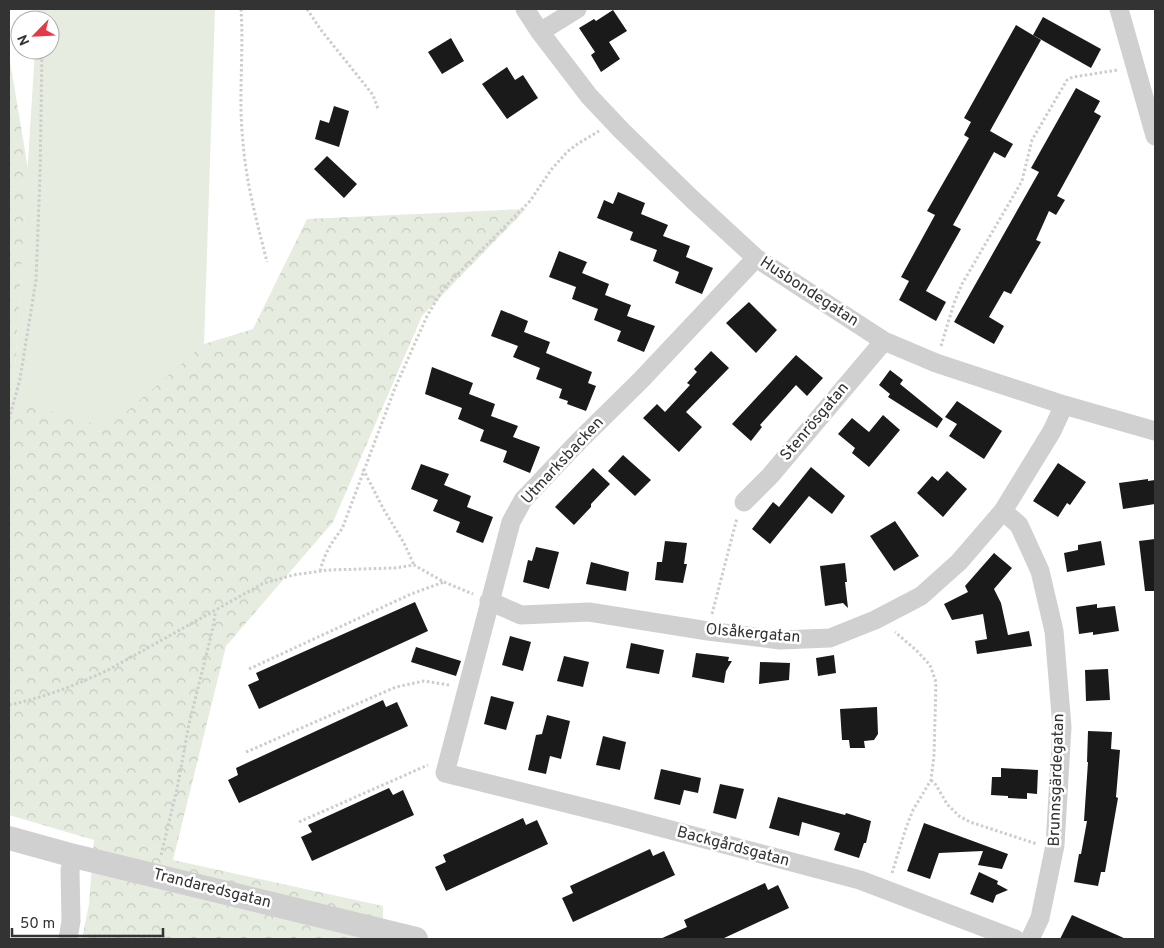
<svg xmlns="http://www.w3.org/2000/svg" width="1164" height="948" font-family="Overpass,sans-serif">
<style>
.forest{fill:url(#forest-crowns)}
.garden{fill:#e6ecdf}
.building{fill:#1a1a1a}
.lines{fill:none;stroke-linecap:round;stroke-linejoin:round}
.path{stroke:#cdcdcd;stroke-width:3;stroke-dasharray:2.5 2.5;stroke-linecap:butt}
.minor{stroke:#d0d0d0;stroke-width:19}
.tertiary{stroke:#d0d0d0;stroke-width:24}
.labels{text-anchor:middle;dominant-baseline:central;stroke-width:5;stroke-linejoin:round;paint-order:stroke}
.street-label{font-size:16px;fill:#333;stroke:#fff}
</style>
<defs>
<pattern id="forest-crowns" width="20" height="18" patternUnits="userSpaceOnUse" patternTransform="scale(1.25)"><rect width="20" height="18" fill="#e6ecdf"/><path d="M2 6a3 3 0 1 1 6 0M12 15a3 3 0 1 1 6 0" fill="none" stroke="#c6cbc0"/></pattern>
</defs>
<rect width="100%" height="100%" fill="#fff"/>
<!-- forest -->
<path class="forest" d="M9 55 28 169 13 400 108 427 204 344 253 329 307 219 526 209 422 316 333 522 226 646 173 860 383 906V939H82L89 904 94 840 9 815Z"/>
<!-- garden -->
<path class="garden" d="M38 9H215L204 344 108 428 13 400 35 50H50V20H37Z"/>
<!-- building -->
<path class="building" d="M613 10 627 31 609 42 620 59 601 72 591 55 595 52 579 28 594 19 596 21Z
M1043 17 1101 49 1091 68 1033 35Z
M1016 25 1041 40 990 131 1013 144 1005 158 994 152 953 225 961 229 926 291 946 302 936 321 899 300 909 281 901 277 935 215 927 211 969 138 964 135 971 122 964 118Z
M451 38 464 61 442 74 428 52Z
M507 67 515 80 523 75 538 98 507 119 482 84Z
M1076 88 1100 101 1094 112 1101 116 1057 196 1065 200 1056 215 1049 211 1036 240 1041 242 1011 294 1004 291 989 317 1004 326 994 344 954 322 1039 172 1031 168Z
M334 106 349 111 339 147 315 139 320 120 329 123Z
M327 156 357 184 344 198 314 169Z
M618 192 645 203 641 214 668 225 663 236 690 246 686 257 713 268 702 294 675 283 679 272 653 261 657 250 630 240 633 232 597 218 604 200 613 204Z
M559 251 587 262 582 273 609 284 605 295 631 305 627 316 655 326 644 352 617 341 621 331 594 320 598 309 572 299 576 287 549 277Z
M749 302 777 330 756 353 726 323Z
M501 310 528 321 524 332 550 342 546 353 592 372 588 383 596 386 586 411 567 404 568 401 559 398 562 389 536 379 540 368 513 357 518 346 491 336Z
M711 351 729 368 686 412 702 427 679 452 643 418 657 404 665 412 690 385 687 383 697 372 694 369Z
M796 355 823 378 807 396 796 385 760 425 762 427 751 441 732 424Z
M432 367 473 383 469 394 495 404 491 416 518 426 513 437 540 447 530 473 503 462 507 451 480 441 484 430 458 419 462 408 425 394Z
M890 370 903 380 900 384 943 419 937 428 888 397 890 394 879 385Z
M957 401 1002 431 984 459 949 436 957 424 945 417Z
M883 415 900 430 869 467 852 453 855 448 838 434 852 418 869 432Z
M623 455 651 480 635 496 608 471Z
M1058 463 1086 482 1070 505 1067 503 1058 517 1033 501Z
M421 464 449 474 444 485 471 496 467 507 493 517 483 543 456 532 460 522 433 511 438 500 411 489Z
M811 467 845 496 832 514 809 496 770 544 752 529 773 502 779 507Z
M593 468 610 484 591 504V507L574 525 555 507Z
M947 471 967 489 943 517 917 493 932 476 938 481Z
M1148 479V481L1155 480V504L1123 509 1119 483Z
M895 521 919 556 894 571 870 536Z
M1155 539V591H1145L1139 541Z
M665 541 687 543 684 564H687L683 583 655 580 657 562H662Z
M1101 541 1105 565 1067 572 1064 553 1078 550V545Z
M536 547 559 552 549 589 523 582 528 560 532 561Z
M994 553 1012 568 994 589 1001 603 1008 635 1029 631 1032 646 977 654 975 641 987 639 983 614 952 620 944 604 968 592 965 586Z
M591 562 629 572 626 591 586 584Z
M845 563 847 582H845L848 608 843 603 825 606 820 566Z
M415 602 428 631 259 709 248 685 259 680 256 673Z
M1097 604V608L1115 606 1119 631 1093 635V632L1079 634 1076 607Z
M510 636 531 642 523 671 502 665Z
M631 643 664 650 659 674 626 668Z
M416 647 461 661 456 676 411 662Z
M696 653 729 657 728 661H732L726 671 724 683 692 677Z
M834 655 836 673 818 676 816 658Z
M564 656 589 662 583 687 557 681Z
M760 662 790 663 789 680 759 684Z
M1108 669 1110 700 1086 701 1085 670Z
M491 696 514 702 506 730 484 724Z
M383 700 386 707 397 702 408 726 239 803 228 780 238 775 236 768Z
M877 707 878 734 874 740 864 741 865 748H850L849 740H842L840 709Z
M547 715 570 721 561 759 550 756 546 774 528 770 536 735 542 734Z
M1088 731 1112 732 1111 749 1120 750 1116 797 1118 798 1105 872H1101L1098 886 1074 882 1079 854H1081L1087 821H1084L1088 762H1087Z
M603 736 626 742 620 770 596 765Z
M1001 768 1038 770 1037 794 1027 793V799L1008 798V796L991 795 992 777H1001Z
M661 769 701 778 698 793 684 790 680 805 654 799Z
M720 784 744 789 736 819 713 813Z
M389 788 393 795 403 790 414 815 312 861 301 837 312 832 308 825Z
M778 797 845 815 846 813 871 821 866 843H864L859 858 834 850 840 833 802 822 799 836 769 828Z
M523 818 526 825 537 820 548 844 446 891 435 867 446 862 443 855Z
M924 823 1008 854 1002 869 978 865 983 851 939 853 930 879 907 871Z
M650 849 653 856 664 851 675 875 573 922 562 898 573 893 570 886Z
M979 872 998 881 997 884 1008 890 996 895 993 903 970 894Z
M765 883 768 890 778 885 789 908 722 939H660L687 927 684 920Z
M1072 915 1126 939H1060Z"/>
<g class="lines">
<!-- path -->
<path class="path" d="M241 9C244 53 238 98 243 142 246 183 257 222 267 262
M307 9 321 30 373 95 378 109
M43 20 44 9
M941 346 954 303 962 284 1022 181 1032 140 1067 80 1073 77 1118 70
M9 419 20 379 36 280 40 177 42 50
M363 469 384 510 404 543 414 565
M320 571C324 555 332 541 342 529L395 388 427 316 443 289 530 201 551 170 567 152 579 143 599 131
M712 614 737 518
M249 669 411 594 444 582
M9 705C45 697 77 685 110 669L262 584 293 575 328 570 395 568 414 565 444 582 473 594
M246 752 396 687 424 681 449 685
M931 780 936 785 947 804 959 816 970 822 1037 844
M299 822 428 765
M161 855 177 789 189 724 212 632 215 615 214 611
M892 873 906 828 913 810 931 780 934 756 936 682 930 665 916 650 895 632
M88 936H159L172 939"/>
<!-- minor -->
<path class="minor" d="M525 9 540 32 589 96 622 131 692 199 756 258 884 341 936 363 1064 405 1155 431
M1119 9 1155 136
M540 32 577 9
M756 258 641 380 579 441 523 500 511 522 445 773 614 815 860 880 1015 939
M744 502 770 476 884 341
M1003 511 1019 525 1040 571 1054 631 1062 727 1055 845 1040 918 1030 939
M489 601 521 615 589 612 708 631 780 640 830 638 875 620 921 596 959 562 1003 511 1052 431 1064 405
M68 939 71 921 70 870 74 856"/>
<!-- tertiary -->
<path class="tertiary" d="M9 838 74 856 416 939"/>
</g>
<g class="labels">
<!-- street labels -->
<g class="street-label">
<text transform="translate(809 292) rotate(33)">Husbondegatan</text>
<text transform="translate(815 422) rotate(-50)">Stenrösgatan</text>
<text transform="translate(563 461) rotate(-47)">Utmarksbacken</text>
<text transform="translate(753 634) rotate(5)">Olsåkergatan</text>
<text transform="translate(1057 780) rotate(-88)">Brunnsgärdegatan</text>
<text transform="translate(733 847) rotate(15)">Backgårdsgatan</text>
<text transform="translate(212 889) rotate(14)">Trandaredsgatan</text>
</g>
</g>
<!-- border -->
<rect width="1164" height="948" fill="none" stroke="#333333" stroke-width="20"/>
<!-- north arrow -->
<g transform="translate(35 35) rotate(246)"><circle r="24" fill="#ffffff" stroke="#adadad"/>
<path d="M0-4L9 19L0 12L-9 19Z" fill="#e63946"/>
<text y="-8" font-size="14" font-weight="bold" text-anchor="middle" fill="#333333">N</text>
</g>
<!-- scale -->
<path d="M12 928v8h151v-8" fill="none" stroke="#333333" stroke-width="2.5"/>
<text x="20" y="928" font-size="15" fill="#333333" stroke="#ffffff" stroke-width="4" paint-order="stroke">50 m</text>
</svg>
